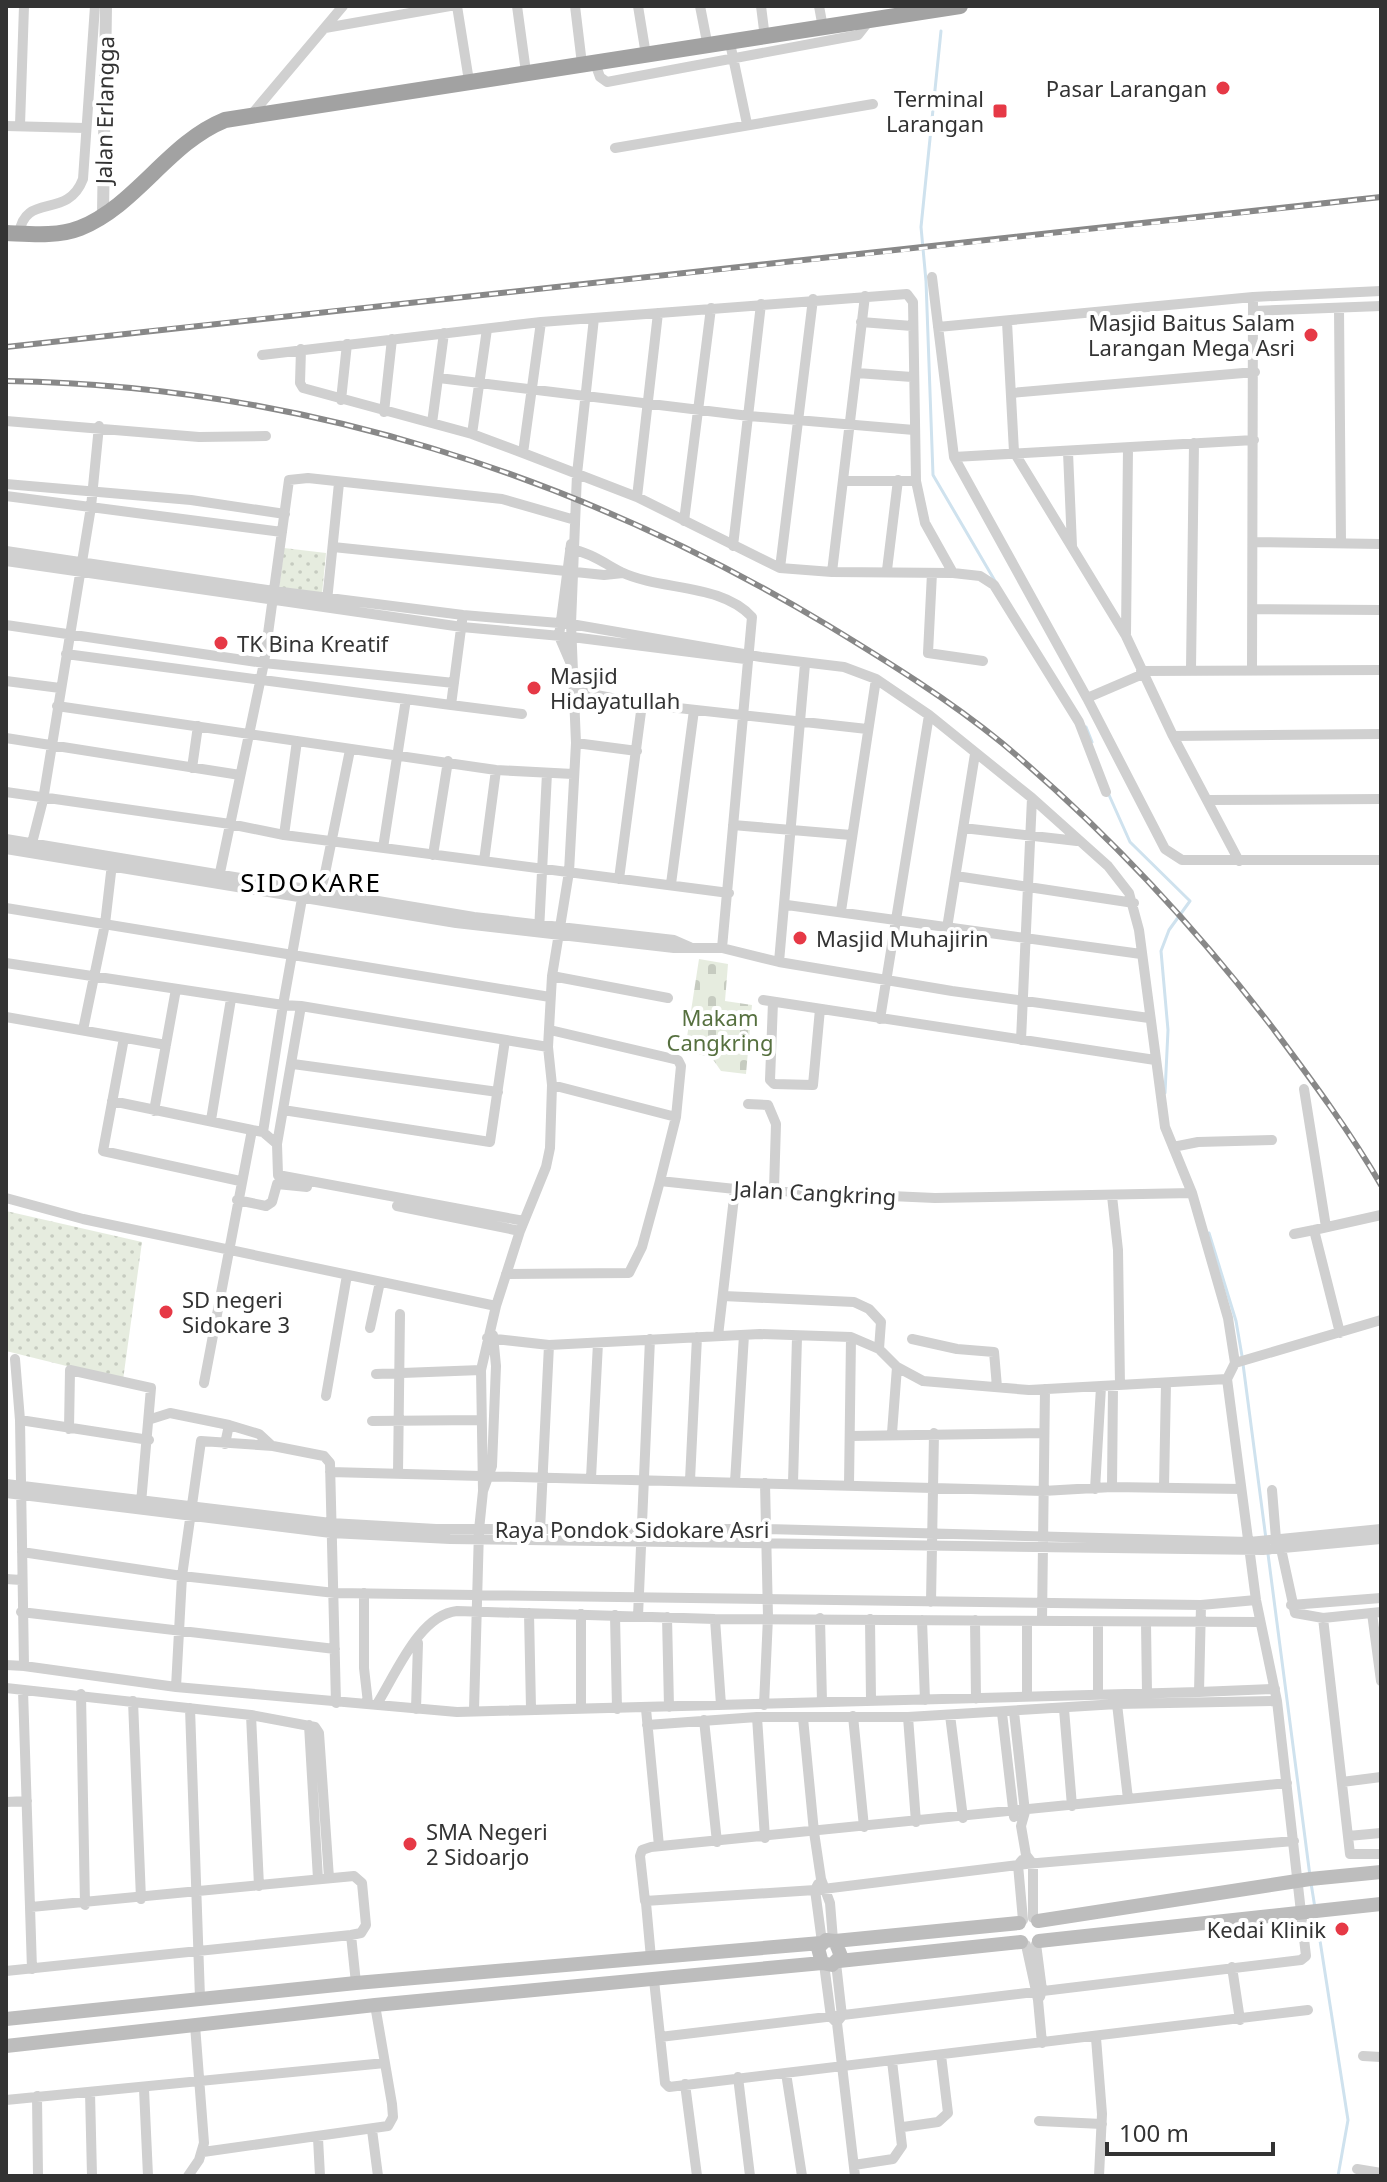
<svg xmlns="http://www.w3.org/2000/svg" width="1387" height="2182" font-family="'Noto Sans',sans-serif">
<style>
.green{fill:url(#green-dots)}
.cemetery{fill:url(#cemetery-stones)}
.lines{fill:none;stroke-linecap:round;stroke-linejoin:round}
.stream{stroke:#cfe2ee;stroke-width:3}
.minor{stroke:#d0d0d0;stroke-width:10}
.tertiary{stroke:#d0d0d0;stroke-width:12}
.secondary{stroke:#bdbdbd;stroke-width:14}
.trunk{stroke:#a2a2a2;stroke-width:16}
.rail-casing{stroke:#888;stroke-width:6}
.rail{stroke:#fff;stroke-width:3;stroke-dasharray:9;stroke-linecap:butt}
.poi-dot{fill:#e63946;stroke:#fff;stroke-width:3}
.labels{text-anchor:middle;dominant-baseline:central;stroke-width:8;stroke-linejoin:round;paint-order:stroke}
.poi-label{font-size:22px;fill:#333;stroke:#fff;text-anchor:start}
.street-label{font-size:22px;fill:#333;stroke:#fff}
.park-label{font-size:22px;fill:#56703f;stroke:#fff}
.quarter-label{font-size:26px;letter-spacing:2px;fill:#000;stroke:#fff}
</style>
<defs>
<pattern id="green-dots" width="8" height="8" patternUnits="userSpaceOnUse" patternTransform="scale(2)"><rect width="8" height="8" fill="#e6ecdf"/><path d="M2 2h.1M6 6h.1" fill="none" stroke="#c6cbc0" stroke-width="1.8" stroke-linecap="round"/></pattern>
<pattern id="cemetery-stones" width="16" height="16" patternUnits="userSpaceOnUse" patternTransform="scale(2)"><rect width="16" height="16" fill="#e6ecdf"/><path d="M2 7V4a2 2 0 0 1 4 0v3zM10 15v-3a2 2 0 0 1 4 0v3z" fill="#c6cbc0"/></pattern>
</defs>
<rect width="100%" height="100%" fill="#fff"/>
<!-- green -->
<path class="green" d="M284 548 326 553 322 594 279 590Z
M6 1211 142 1242 123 1380 6 1351Z"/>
<!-- cemetery -->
<path class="cemetery" d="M699 959 728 964 725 1001 752 1005 746 1074 721 1071 712 1058 685 1050Z"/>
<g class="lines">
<!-- stream -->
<path class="stream" d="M941 31 921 227 926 281 933 475 995 581
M1086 727 1092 742
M1109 795 1130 842 1190 901 1169 930 1161 951 1168 1030 1165 1093
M1209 1233 1236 1321 1242 1356
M1243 1364 1266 1539
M1268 1554 1310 1876
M1311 1883 1315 1908
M1316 1915 1348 2120 1338 2176"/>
<!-- minor -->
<path class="minor" d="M457 6 469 81
M517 6 526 72
M575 6 582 64
M638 6 646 55
M700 6 708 47
M761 6 765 38
M819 6 823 28
M325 28 450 6
M730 43 747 124
M595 63 600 77 607 82 858 35 869 21
M252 114 343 6
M20 125 24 6
M6 126 85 128
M615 148 873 104
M19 234C25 191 67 221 83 179L95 6
M932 277 954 457 1087 698 1165 849 1182 860H1381
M1339 308 1341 543
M1254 311 1381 306
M861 322 912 326
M1007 322 1014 452 1126 636 1173 736 1239 861
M938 327 1253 297 1381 291
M301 349 300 383 303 388 472 434 523 453 637 497 780 568 832 572 953 573
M262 355 541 322 907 294 913 302 916 481 925 523 953 573 980 576 994 585 1079 722 1106 792
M857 373 912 377
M439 378 749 416 914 430
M1011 393 1255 372
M341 400 347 344
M384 412 392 339
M6 421 199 437 266 436
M432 423 444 333
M472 434 487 329
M1068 452 1072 546
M523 453 541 322
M954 457 1254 440
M844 481H916
M6 484 191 500 285 514
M6 496 282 532
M637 497 658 313
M684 521 711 308
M1253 542 1381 544
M733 546 761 304
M333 547 604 575 623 573
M570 549C589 552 604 563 621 572 661 591 721 583 752 617L722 948
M6 551 274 591 463 615 571 624 761 657 844 667 876 679 929 715 1032 798 1108 866 1129 893 1139 930 1165 1127 1192 1193 1228 1318 1235 1363 1227 1379 1256 1600 1277 1701 1306 1956 1301 1960 660 2037
M6 561 462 627 572 637 745 659
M780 568 813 299
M887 570 898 480
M832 572 865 296
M932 573 928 653 983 661
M327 601 339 483
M1253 609 1381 610
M6 625 264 663 454 683
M1126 634 1128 448
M66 654 451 705 462 621
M571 664 559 636 571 544
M1191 669 1194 443
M1252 670 1253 297
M1141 671 1381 670
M6 681 60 688
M576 691 642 704 867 729
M1087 698 1143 674
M451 705 522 714
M57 706 496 770 573 774
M1173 736 1381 734
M6 738 240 775
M576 743 637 751
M192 768 198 726
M6 792 230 824 284 835 729 893
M1208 800 1381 799
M733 825 851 835
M963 828 1077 841
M284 835 297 741
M6 839 474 917 674 940 690 947
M31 847 43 800 91 507 99 426
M383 848 406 699
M6 849 456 923 674 948H722L779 962 952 991 1149 1018
M433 855 448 761
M484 861 496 770
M956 876 1134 903
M619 879 642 704
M218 882 264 663 289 480 308 478 502 499 575 520
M671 884 694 710
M320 898 350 750
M787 905 1141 954
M6 908 550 997
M841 911 876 679
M947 928 975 754
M539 931 547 773
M779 962 805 664
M6 963 283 1005 303 893
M552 976 668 998
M763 1000 1155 1060
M773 1002 770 1080 774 1084 813 1085 820 1009
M6 1017 166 1045
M880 1019 929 715
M83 1030 105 924 112 864
M550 1030 678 1060 681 1066 676 1117 660 1181
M124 1038 103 1151 240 1181
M1021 1040 1032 798
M293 1064 498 1092
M552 1085 676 1117
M1304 1089 1326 1227
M112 1101 252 1130
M748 1104 768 1105 776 1124 774 1189
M283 1110 490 1142 505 1040
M154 1111 176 989
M211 1120 231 999
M263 1132 283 1005 301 1006
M277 1144 301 1006 548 1047
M1173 1147 1198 1142 1272 1140
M1112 1196 1118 1250 1120 1385
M6 1198 83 1219 496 1306
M237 1200 266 1206 272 1202 277 1184 307 1187
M397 1206 520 1231
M1294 1234 1314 1230
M506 1274 629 1273 642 1247 660 1181 735 1189 935 1198 1192 1193
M723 1296 854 1302 869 1309 881 1322 879 1349
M370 1328 380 1282
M1340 1333 1314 1230 1381 1215
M718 1336 735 1189
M487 1338 549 1345 760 1334 851 1337 879 1349 897 1367 923 1381 1029 1390 1227 1379
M912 1339 957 1349 994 1352 997 1387
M15 1359 20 1420 24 1666 176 1687 457 1712 1199 1692 1201 1605
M1235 1363 1381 1320
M376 1374 481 1370
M204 1383 252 1130 263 1132 277 1144 278 1175 524 1221
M326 1396 347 1275
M151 1419 170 1413 229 1425 225 1444
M20 1420 149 1440
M372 1421 480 1420
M229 1425 259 1434 272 1446
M69 1429 70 1370 151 1388 141 1503
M892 1433 897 1367
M850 1436 1043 1433
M330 1472 1043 1491 1112 1487 1241 1489
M398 1473 400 1314
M591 1478 598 1343
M690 1480 697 1337
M735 1482 744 1335
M793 1483 797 1337
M6 1484 331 1523 436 1529H767L1249 1542 1381 1529
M849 1485 851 1337
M1112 1487 1113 1386
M1164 1487 1166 1383
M1095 1489 1101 1387
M1272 1490 1276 1539
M483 1491 481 1370 496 1306 520 1231 546 1167 550 1148 552 1085 548 1047 552 976 569 872 576 743 571 624 577 474 594 318
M6 1493 331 1533 450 1539 1263 1550 1381 1539
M540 1530 549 1345
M1280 1544 1295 1613 1323 1618 1381 1612
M22 1552 182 1576 335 1593 1201 1605 1256 1600
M6 1579 21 1580
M364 1593V1668L368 1703
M931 1602 934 1433
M1291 1605 1381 1598
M21 1612 335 1649
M529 1613 531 1709
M1372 1613 1381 1681
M615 1615 617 1709
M638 1616 650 1339
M667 1617 669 1707
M820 1618 822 1702
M1323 1618 1350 1854H1381
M715 1619 721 1705
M870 1619 871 1700
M922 1620 925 1700
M975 1620 976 1699
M1042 1621 1045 1389
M1146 1623 1147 1694
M6 1665 24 1666
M176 1687 182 1576 201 1441 273 1446 324 1456 330 1463 336 1703
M6 1688 251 1715 315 1727 319 1733 329 1878
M23 1690 32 1969
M1199 1692 1275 1689
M81 1694 85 1905
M1098 1695V1622
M1027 1697V1621
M133 1701 141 1899
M377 1704C396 1674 419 1615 457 1611L715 1619 1260 1622
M1117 1704 1128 1799 651 1847 642 1850 640 1856 645 1901 815 1890 1026 1864 1294 1841
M764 1705 768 1617 765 1483
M190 1708 200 1998
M581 1708V1614
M416 1709 418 1643
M646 1709 659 1846
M1064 1709 1072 1806
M474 1710 479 1530 483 1491 492 1466 496 1366 493 1335
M1014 1712 1025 1812 1021 1826 1026 1855 1033 1864V1918
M1002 1713 1014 1817
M251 1715 259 1886
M950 1715 963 1818
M853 1716 864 1827
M757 1717 765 1838
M908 1717 916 1822
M803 1718 814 1832 821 1879 830 1903 833 1940
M704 1720 717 1842
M309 1725 318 1879
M647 1725 757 1717H908L1117 1704 1277 1701
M1342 1782 1381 1777
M1128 1799 1287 1783
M6 1802 27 1801
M1348 1836 1381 1833
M1022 1860 1018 1865 1023 1920
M818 1884 815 1890 822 1942
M646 1903 651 1958
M351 1935 356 1983
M1036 1944 1042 1990 1040 1997
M1026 1945 1038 2000 1042 2043
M836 1963 842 2016 838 2021
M824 1964 831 2017 837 2023 855 2176
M1232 1967 1240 2020
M6 1971 351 1935 361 1933 366 1925 362 1883 354 1876 31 1907
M654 1980 665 2083 669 2087 1308 2010
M1096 2038 1102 2114 1099 2176
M1363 2056 1381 2057
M786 2073 802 2176
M738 2077 750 2176
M685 2084 697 2176
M144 2089 148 2176
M90 2092 92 2176
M37 2096 38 2176
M6 2100 385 2063
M1039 2121 1102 2124
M903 2127 938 2122 948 2113 941 2055
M372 2130 378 2176
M318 2138 320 2176
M203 2152 388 2126 393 2117 392 2104 375 2005
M854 2165 893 2159 902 2146 892 2061
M1357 2169 1381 2173
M188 2176 199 2160 204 2143 195 2025"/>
<!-- tertiary -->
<path class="tertiary" d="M103 214 106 6"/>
<!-- secondary -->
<path class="secondary" d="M1038 1921 1310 1879 1381 1872
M835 1941 1019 1923
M1039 1941 1381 1904
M839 1961 1021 1942
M6 2019 356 1983 821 1943
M6 2046 375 2005 822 1963 832 1965 841 1956 835 1941 826 1940 818 1948 822 1963"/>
<!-- trunk -->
<path class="trunk" d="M6 233C30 234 57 237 80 228 137 205 168 143 225 120L960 6"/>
<!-- rail casing -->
<g class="rail-casing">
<path id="rail" d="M6 347C464 295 923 251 1381 197
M6 381C298 385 580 476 829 626 888 662 948 699 1002 743 1102 827 1192 923 1272 1027 1310 1078 1349 1130 1381 1185"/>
</g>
<!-- rail -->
<use href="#rail" class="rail"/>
</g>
<!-- markers -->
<g class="poi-dot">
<circle cx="1223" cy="88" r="8"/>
<rect x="992" y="103" width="16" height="16" rx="4"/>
<circle cx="1311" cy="335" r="8"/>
<circle cx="221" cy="643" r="8"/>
<circle cx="534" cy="688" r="8"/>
<circle cx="800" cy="938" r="8"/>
<circle cx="166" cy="1312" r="8"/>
<circle cx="410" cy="1844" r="8"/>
<circle cx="1342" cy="1929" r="8"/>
</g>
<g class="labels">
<!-- poi labels -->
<g class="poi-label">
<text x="1207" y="88" text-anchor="end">Pasar Larangan</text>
<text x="984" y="98" text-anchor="end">Terminal<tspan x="984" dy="25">Larangan</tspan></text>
<text x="1295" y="322" text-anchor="end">Masjid Baitus Salam<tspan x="1295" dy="25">Larangan Mega Asri</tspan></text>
<text x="237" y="643">TK Bina Kreatif</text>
<text x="550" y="675">Masjid<tspan x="550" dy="25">Hidayatullah</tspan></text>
<text x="816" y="938">Masjid Muhajirin</text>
<text x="182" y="1299">SD negeri<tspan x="182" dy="25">Sidokare 3</tspan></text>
<text x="426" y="1831">SMA Negeri<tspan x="426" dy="25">2 Sidoarjo</tspan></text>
<text x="1326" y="1929" text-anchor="end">Kedai Klinik</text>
</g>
<!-- street labels -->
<g class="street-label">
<text transform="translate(104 110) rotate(-89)">Jalan Erlangga</text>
<text transform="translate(815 1192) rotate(3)">Jalan Cangkring</text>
<text x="632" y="1529">Raya Pondok Sidokare Asri</text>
</g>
<!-- park labels -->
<g class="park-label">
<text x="720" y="1017">Makam<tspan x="720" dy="25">Cangkring</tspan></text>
</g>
<!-- quarter labels -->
<g class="quarter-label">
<text x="311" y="882">SIDOKARE</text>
</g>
</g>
<!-- border -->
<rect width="1387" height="2182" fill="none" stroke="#333333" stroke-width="16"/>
<!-- scale -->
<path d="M1107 2142v12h166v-12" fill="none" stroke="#333333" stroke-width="4"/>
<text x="1119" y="2142" font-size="24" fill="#333333" stroke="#ffffff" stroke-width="6" paint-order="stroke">100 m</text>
</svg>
